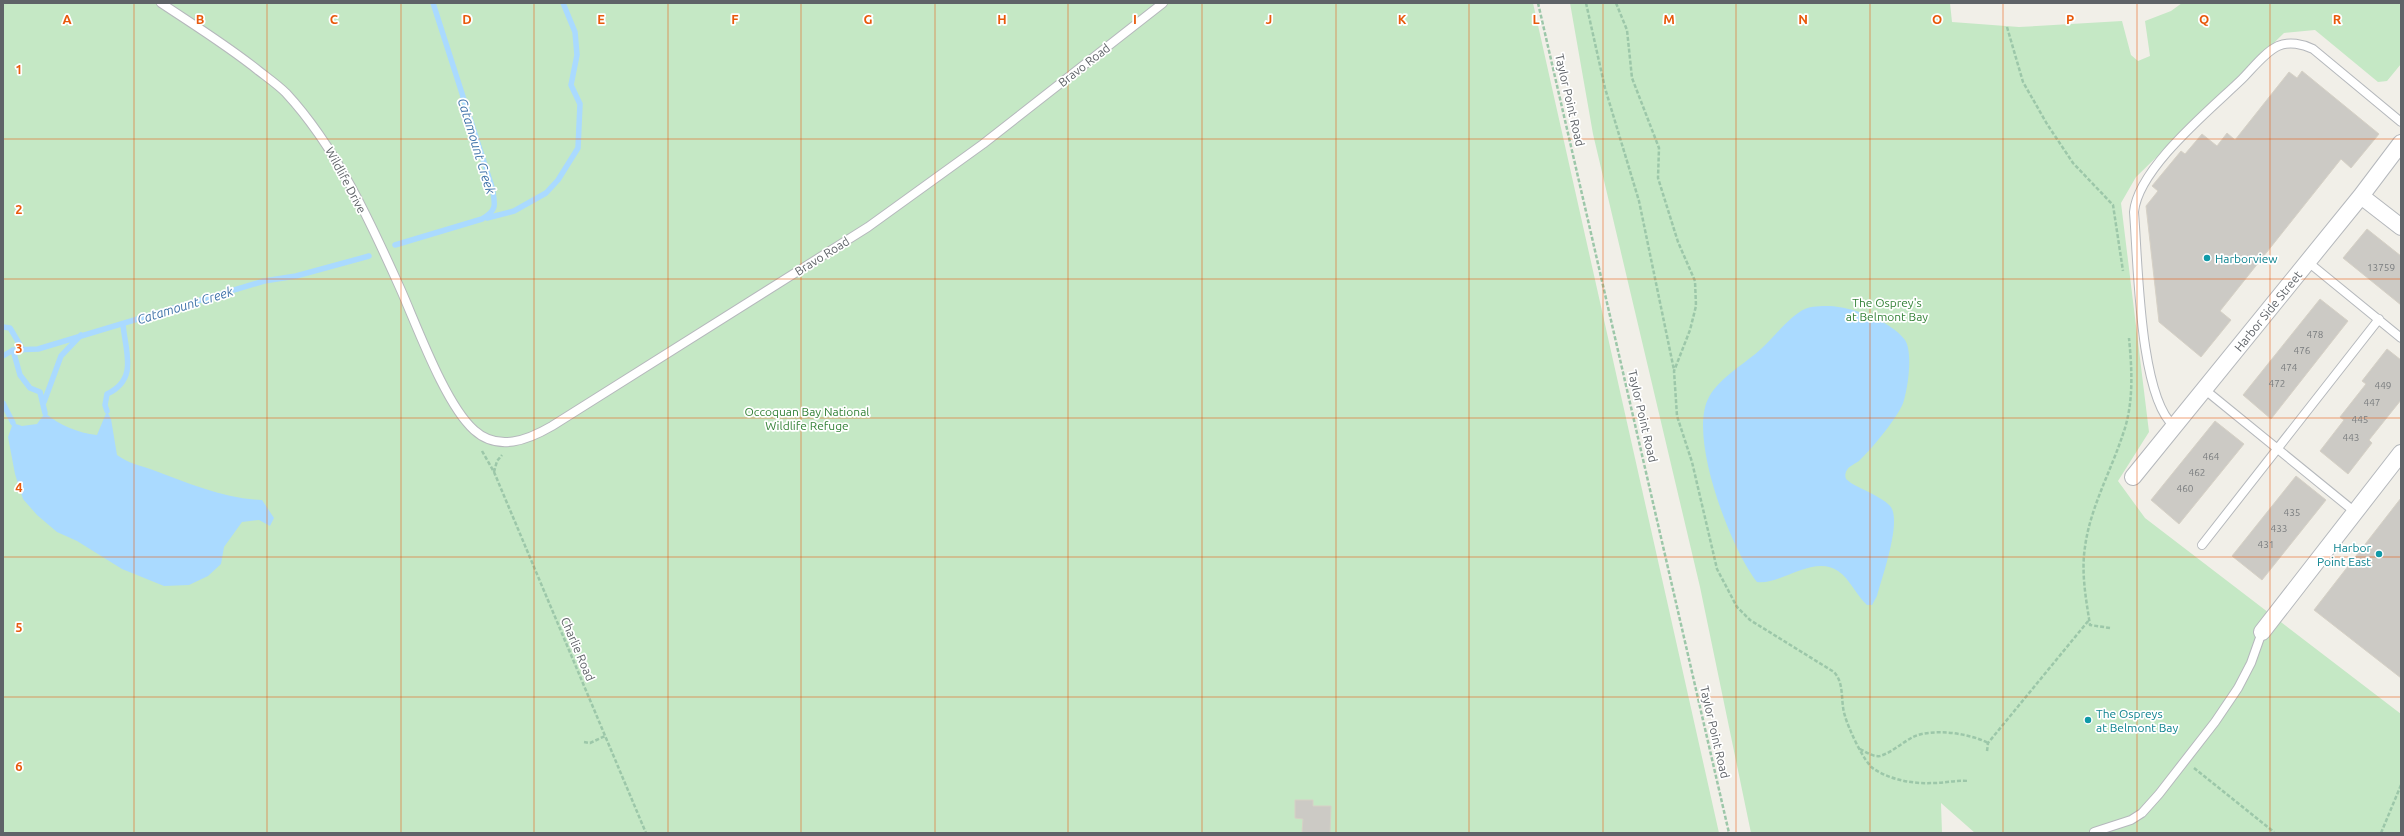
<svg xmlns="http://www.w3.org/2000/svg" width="2404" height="836" font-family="Ubuntu,sans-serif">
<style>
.green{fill:#c5e8c5}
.water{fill:#aadaff}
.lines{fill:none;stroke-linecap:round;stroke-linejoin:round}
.stream{stroke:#aadaff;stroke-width:5.5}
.building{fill:#cccac5;stroke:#d6d1c6}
.lane-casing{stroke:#b5b8bc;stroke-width:10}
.street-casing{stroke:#b5b8bc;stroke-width:18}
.path{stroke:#9cc7a9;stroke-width:2.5;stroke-dasharray:4 2;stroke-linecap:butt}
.lane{stroke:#fff;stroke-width:8}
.street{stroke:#fff;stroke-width:16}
.grid{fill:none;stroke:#e8590c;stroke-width:1;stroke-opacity:0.55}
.culture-dot{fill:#0f9aa8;stroke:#fff;stroke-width:1.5}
.labels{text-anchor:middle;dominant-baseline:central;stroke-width:3.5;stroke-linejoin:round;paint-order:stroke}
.number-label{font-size:10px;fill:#7a7d7f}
.street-label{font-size:12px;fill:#5f6368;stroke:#fff}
.culture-label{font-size:12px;fill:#0d838f;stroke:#fff;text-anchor:start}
.park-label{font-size:12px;fill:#348238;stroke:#fff}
.water-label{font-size:13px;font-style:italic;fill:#4174aa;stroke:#fff}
.grid-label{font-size:13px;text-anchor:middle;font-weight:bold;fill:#e8590c;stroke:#fff;stroke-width:3.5;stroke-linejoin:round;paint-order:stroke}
</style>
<rect width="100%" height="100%" fill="#f1efe8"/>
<!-- green -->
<path class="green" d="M3 3H1533L1719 833H3Z
M1570 3H1950L1952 22 2019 27 2122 21 2131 55 2138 61 2150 56 2145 21 2171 11 2182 3H2401V64L2387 81 2378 82 2315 30 2284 33 2136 177 2121 203 2149 432 2118 481 2145 518 2401 714V833H1975L1941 803 1942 833H1751L1700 587 1593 134Z"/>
<!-- water -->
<path class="water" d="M1829 306C1852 307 1890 320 1905 340 1913 352 1908 387 1904 400 1901 414 1870 451 1859 461 1855 464 1849 466 1847 470 1845 473 1845 476 1846 479L1851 483C1859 488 1889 500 1892 509 1900 527 1882 577 1877 596L1872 605H1867C1856 595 1850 579 1838 571 1814 554 1779 586 1757 582 1731 549 1687 436 1709 397 1720 377 1745 364 1762 348 1773 338 1791 315 1805 309 1811 306 1821 306 1829 306Z
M107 411 111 419 117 455C130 464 139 465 153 470 188 483 225 499 262 500L274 518 270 526 259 520 242 522 224 547 221 564 208 576 189 585 164 586 122 569 77 541 57 532 37 515 23 499 15 474 8 437 13 423 22 426 37 424 45 413C59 425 78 433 97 435Z"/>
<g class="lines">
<!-- stream -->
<path class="stream" d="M487 218 514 211 546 193 558 180 578 148 580 104 571 85 577 55 575 32 563 3
M395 245 482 219C498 210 495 204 492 187L433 3
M3 327 10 328 23 350
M13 350 20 375 30 388 40 392 45 413
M3 356 13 350 38 349 264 281 296 276 369 256
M44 402 61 356 81 335
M3 403 13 423
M107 411 105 405 107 394C139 379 125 351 123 324"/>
</g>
<!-- building -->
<path class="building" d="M2302 71 2379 134 2351 168 2341 159 2220 311 2231 320 2201 357 2159 322 2146 206 2158 191 2152 186 2181 151 2185 154 2202 134 2217 146 2227 133 2235 140 2289 72 2297 78Z
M2367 229 2401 256V305L2343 258Z
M2320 299 2348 321 2271 419 2243 395Z
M2387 349 2401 360V400L2369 440 2372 443 2348 474 2320 451 2344 420 2340 417 2366 384 2362 381Z
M2215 421 2244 444 2179 524 2151 500Z
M2296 476 2326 500 2262 580 2232 556Z
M2401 498V678L2314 610Z
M1295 800H1313V806H1331L1330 833H1302L1303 819 1295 818Z"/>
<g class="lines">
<!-- lane casing -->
<g class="lane-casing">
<path id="lane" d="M161 3C194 25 228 46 259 71 268 78 278 85 286 93 336 147 370 221 400 288 417 326 445 404 474 430 498 452 528 440 552 426L868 227 983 144 1163 3
M2308 262 2401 338
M2204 389 2355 512
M2174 426C2139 397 2138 259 2134 212 2138 168 2211 109 2242 79 2252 69 2265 52 2278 46 2289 41 2303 44 2313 49L2401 122
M2202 545 2379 319
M2094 832 2131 820 2142 813 2159 794 2215 722 2238 688 2251 663 2262 632"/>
</g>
<!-- street casing -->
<g class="street-casing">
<path id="street" d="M2361 196 2401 227
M2133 477 2361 196 2401 143
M2262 632 2401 453"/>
</g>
<!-- path -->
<path class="path" d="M1538 3 1729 833
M1586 3 1605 88 1639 201 1674 370
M1616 3 1627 30 1632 78 1659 148 1658 178 1678 242 1695 281 1696 306 1690 330 1674 371 1677 416 1692 462 1717 569 1737 607 1750 620 1834 672C1845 684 1840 701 1845 716 1848 727 1864 763 1874 769 1891 780 1913 784 1933 783 1945 783 1956 780 1969 781
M2007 27 2023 82 2047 124 2073 163 2113 205 2123 271
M482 451 494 472 646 833
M494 472 497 461 502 455
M2110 628 2090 625C2086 599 2081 573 2085 547 2090 508 2111 471 2123 434 2134 403 2132 370 2129 338
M584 742 590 743 605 736
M1860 749C1866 752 1873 757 1880 756 1891 753 1903 742 1913 737 1932 728 1969 733 1988 743
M1987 751 1988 743 2089 620
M2194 768 2274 832
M2381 833 2401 785"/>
<!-- lane -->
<use href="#lane" class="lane"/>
<!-- street -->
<use href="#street" class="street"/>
</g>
<!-- grid -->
<path class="grid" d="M134 3V833M267 3V833M401 3V833M534 3V833M668 3V833M801 3V833M935 3V833M1068 3V833M1202 3V833M1336 3V833M1469 3V833M1603 3V833M1736 3V833M1870 3V833M2003 3V833M2137 3V833M2270 3V833M3 139H2401M3 279H2401M3 418H2401M3 557H2401M3 697H2401"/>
<!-- markers -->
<g class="culture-dot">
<circle cx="2207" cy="258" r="4"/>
<circle cx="2379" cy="554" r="4"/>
<circle cx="2088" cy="720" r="4"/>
</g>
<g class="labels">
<!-- number labels -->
<g class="number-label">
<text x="2381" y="267">13759</text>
<text x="2315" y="334">478</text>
<text x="2302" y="350">476</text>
<text x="2289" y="367">474</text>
<text x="2277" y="383">472</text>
<text x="2383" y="385">449</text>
<text x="2372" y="402">447</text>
<text x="2360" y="419">445</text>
<text x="2351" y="437">443</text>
<text x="2211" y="456">464</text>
<text x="2197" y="472">462</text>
<text x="2185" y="488">460</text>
<text x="2292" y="512">435</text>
<text x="2279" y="528">433</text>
<text x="2266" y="544">431</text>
</g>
<!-- street labels -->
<g class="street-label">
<text transform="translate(1084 65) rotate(-38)">Bravo Road</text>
<text transform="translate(1570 100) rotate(77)">Taylor Point Road</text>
<text transform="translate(346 180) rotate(62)">Wildlife Drive</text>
<text transform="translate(822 256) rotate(-32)">Bravo Road</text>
<text transform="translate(2268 311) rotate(-51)">Harbor Side Street</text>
<text transform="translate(1643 416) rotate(77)">Taylor Point Road</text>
<text transform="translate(578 649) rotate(67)">Charlie Road</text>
<text transform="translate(1715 732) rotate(77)">Taylor Point Road</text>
</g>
<!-- culture labels -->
<g class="culture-label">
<text x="2215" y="258">Harborview</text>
<text x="2371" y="547" text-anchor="end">Harbor<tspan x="2371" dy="14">Point East</tspan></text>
<text x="2096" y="713">The Ospreys<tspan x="2096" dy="14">at Belmont Bay</tspan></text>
</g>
<!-- park labels -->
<g class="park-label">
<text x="1887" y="302">The Osprey's<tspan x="1887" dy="14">at Belmont Bay</tspan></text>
<text x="807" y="411">Occoquan Bay National<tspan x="807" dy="14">Wildlife Refuge</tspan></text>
</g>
<!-- water labels -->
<g class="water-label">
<text transform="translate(477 146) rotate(73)">Catamount Creek</text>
<text transform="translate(185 305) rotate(-17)">Catamount Creek</text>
</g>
</g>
<g class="grid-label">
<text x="67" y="24">A</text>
<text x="200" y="24">B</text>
<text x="334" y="24">C</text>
<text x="467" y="24">D</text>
<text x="601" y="24">E</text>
<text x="735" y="24">F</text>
<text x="868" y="24">G</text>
<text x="1002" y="24">H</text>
<text x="1135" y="24">I</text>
<text x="1269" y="24">J</text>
<text x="1402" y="24">K</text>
<text x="1536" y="24">L</text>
<text x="1669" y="24">M</text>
<text x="1803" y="24">N</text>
<text x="1937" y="24">O</text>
<text x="2070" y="24">P</text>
<text x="2204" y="24">Q</text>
<text x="2337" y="24">R</text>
<text x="19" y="74">1</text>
<text x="19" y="214">2</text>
<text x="19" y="353">3</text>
<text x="19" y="492">4</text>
<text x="19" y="632">5</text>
<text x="19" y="771">6</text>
</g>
<!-- border -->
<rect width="2404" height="836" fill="none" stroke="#5f6368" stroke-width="8"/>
</svg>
